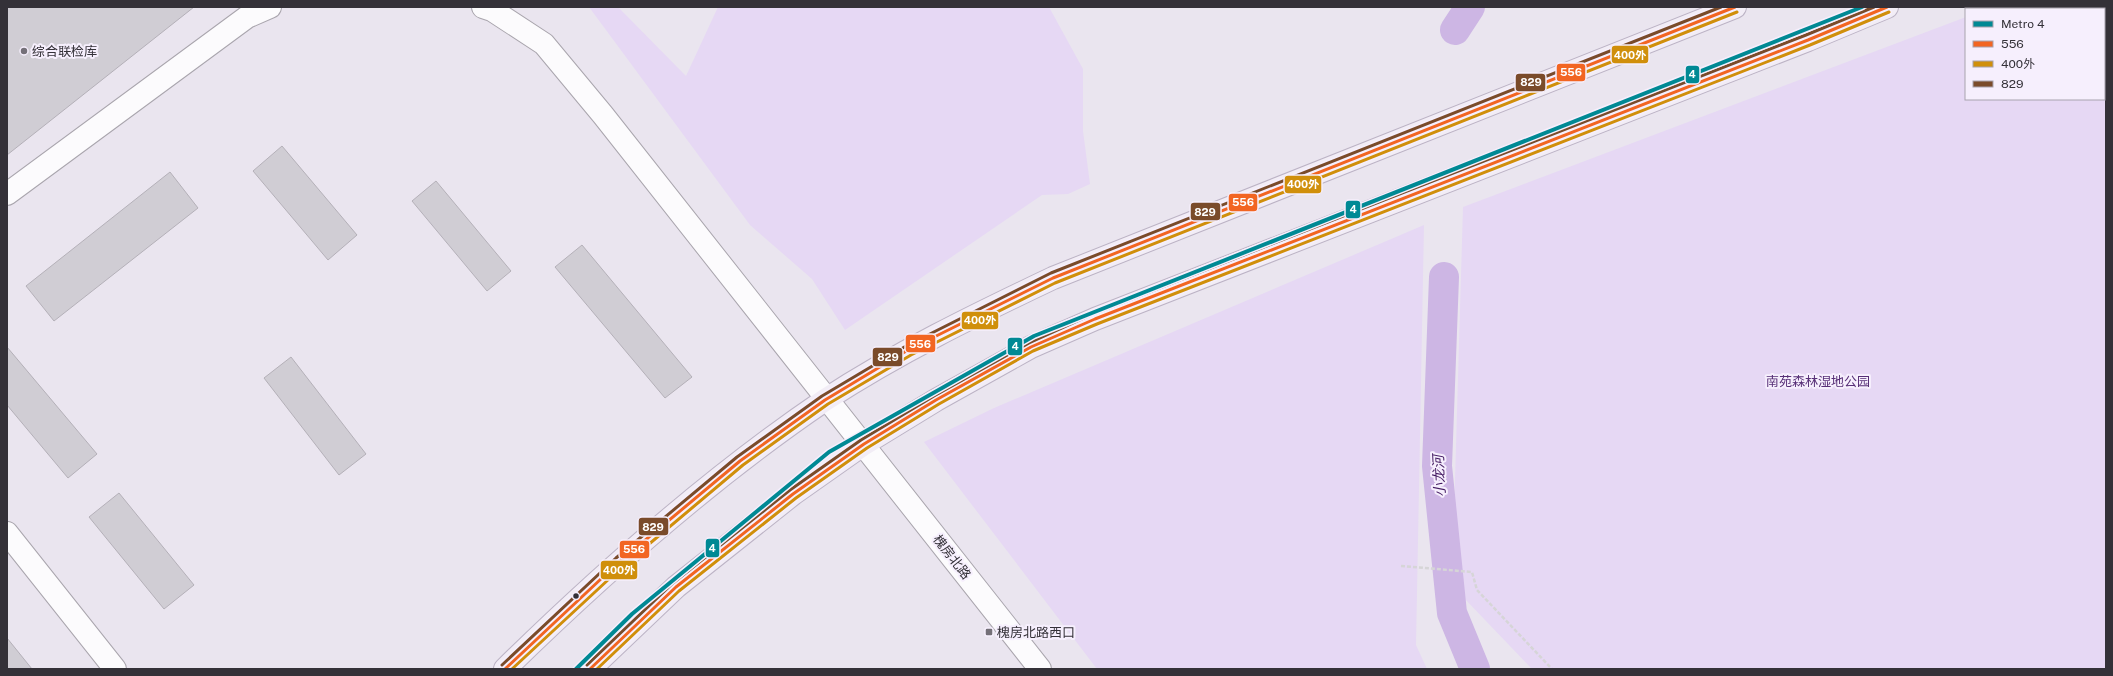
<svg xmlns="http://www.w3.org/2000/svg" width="2113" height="676" font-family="'Public Sans','Noto Sans SC',sans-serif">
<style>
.green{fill:#e6d8f4}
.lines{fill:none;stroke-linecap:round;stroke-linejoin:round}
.river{stroke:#cdb6e4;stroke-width:30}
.building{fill:#d0cdd4;stroke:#b4b0b8}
.tertiary-casing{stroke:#a9a5ad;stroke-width:24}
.primary-casing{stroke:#bcb3c5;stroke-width:24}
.path{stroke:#d6d5d7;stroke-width:2.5;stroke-dasharray:4 2;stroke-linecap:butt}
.tertiary{stroke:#fcfbfd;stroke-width:22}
.primary{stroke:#f2edf6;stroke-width:22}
.bus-1-casing{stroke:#f6effd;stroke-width:6}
.bus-2-casing{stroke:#f6effd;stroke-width:6}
.bus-3-casing{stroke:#f6effd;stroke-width:6}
.bus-1{stroke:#f26522;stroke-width:3}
.bus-2{stroke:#d08f0b;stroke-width:3}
.bus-3{stroke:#7a4b2a;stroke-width:3}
.metro-1-casing{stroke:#f6effd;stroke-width:7}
.metro-1{stroke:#008994;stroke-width:4}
.poi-dot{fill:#747078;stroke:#f6effd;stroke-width:1.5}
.bus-dot{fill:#343138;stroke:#f6effd;stroke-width:1.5}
.labels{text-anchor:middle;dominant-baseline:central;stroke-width:4;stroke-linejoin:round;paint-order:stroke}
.poi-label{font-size:13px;fill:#343138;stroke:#f6effd;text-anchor:start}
.park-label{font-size:13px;fill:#562e76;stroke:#f6effd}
.street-label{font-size:13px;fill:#343138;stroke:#f6effd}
.water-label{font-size:14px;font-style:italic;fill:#431a61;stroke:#f6effd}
.line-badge{stroke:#f6effd;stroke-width:1.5}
.badge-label{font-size:11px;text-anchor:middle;font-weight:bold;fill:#fff}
</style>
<rect width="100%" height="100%" fill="#eae5ef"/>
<!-- green -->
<path class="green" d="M589 7H618L686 76 718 7H1049L1083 69V131L1090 184 1068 194 1042 195 845 330 812 279 750 225Z
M1994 7H2106V669H1532L1463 597 1453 549 1463 207 1966 17V99H2104V9H1988Z
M1424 225 1416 645 1427 669H1097L924 442 994 408Z"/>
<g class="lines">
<!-- river -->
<path class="river" d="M1455 30 1470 7
M1444 277 1437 466 1452 613 1475 669"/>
</g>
<!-- building -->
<path class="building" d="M7 7H194L7 155Z
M282 146 357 235 328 260 253 171Z
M170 172 198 208 54 321 26 286Z
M436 181 511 271 487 291 412 201Z
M582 245 692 377 665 398 555 267Z
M7 347 97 454 68 478 7 405Z
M291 357 366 454 339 475 264 378Z
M119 493 194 585 164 609 89 517Z
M7 638 32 669H7Z"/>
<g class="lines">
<!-- tertiary casing -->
<g class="tertiary-casing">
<path id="tertiary" d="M483 7 492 10 544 44 603 115 1040 669
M7 194 247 17 270 7
M7 533 115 669"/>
</g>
<!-- primary casing -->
<g class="primary-casing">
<path id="primary" d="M505 669C604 572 710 478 825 400 897 353 975 315 1053 278L1735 7
M590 669 676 587 793 494 864 444 936 400 1031 347 1095 319 1808 40 1887 7"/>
</g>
<!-- path -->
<path class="path" d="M1401 566 1472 572 1477 590 1552 669"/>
<!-- tertiary -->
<use href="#tertiary" class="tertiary"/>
<!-- primary -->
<use href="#primary" class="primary"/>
<!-- bus-1 casing -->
<g class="bus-1-casing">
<path id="bus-1" d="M505 669 619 562 740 461 825 400 908 350 1053 278 1735 7
M590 669 676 587 793 494 864 444 936 400 1031 347 1095 319 1808 40 1887 7"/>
</g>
<!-- bus-2 casing -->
<g class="bus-2-casing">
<path id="bus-2" d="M512 669 623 566 743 465 828 404 911 355 1055 283 1737 12
M597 669 679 591 796 498 867 448 939 404 1033 351 1097 324 1810 45 1889 12"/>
</g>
<!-- bus-3 casing -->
<g class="bus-3-casing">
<path id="bus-3" d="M502 665 616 558 737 457 822 396 906 346 1051 273 1721 7
M587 665 673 583 790 490 861 440 934 396 1029 343 1093 314 1806 35 1874 7"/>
</g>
<!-- bus-1 -->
<use href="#bus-1" class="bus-1"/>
<!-- bus-2 -->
<use href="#bus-2" class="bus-2"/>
<!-- bus-3 -->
<use href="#bus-3" class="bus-3"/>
<!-- metro-1 casing -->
<g class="metro-1-casing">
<path id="metro-1" d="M576 669 632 614 829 452 1034 336 1862 7"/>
</g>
<!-- metro-1 -->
<use href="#metro-1" class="metro-1"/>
</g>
<!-- markers -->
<g class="poi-dot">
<circle cx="24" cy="51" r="4"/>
<rect x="985" y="628" width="8" height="8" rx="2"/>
</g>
<circle class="bus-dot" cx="576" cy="596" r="3.5"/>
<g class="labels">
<!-- poi labels -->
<g class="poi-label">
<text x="32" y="51">综合联检库</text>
<text x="997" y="632">槐房北路西口</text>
</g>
<!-- park labels -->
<g class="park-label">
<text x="1818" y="381">南苑森林湿地公园</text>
</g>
<!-- street labels -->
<g class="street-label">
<text transform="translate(952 557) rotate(52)">槐房北路</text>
</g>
<!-- water labels -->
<g class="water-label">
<text transform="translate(1439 476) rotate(-93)">小龙河</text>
</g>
</g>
<g class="line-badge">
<rect x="1611" y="45" width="38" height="19" rx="4" fill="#d08f0b"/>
<rect x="1556" y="63" width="30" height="19" rx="4" fill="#f26522"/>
<rect x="1685" y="65" width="15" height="19" rx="4" fill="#008994"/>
<rect x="1515" y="73" width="31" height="19" rx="4" fill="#7a4b2a"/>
<rect x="1284" y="175" width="38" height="19" rx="4" fill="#d08f0b"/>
<rect x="1228" y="193" width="30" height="19" rx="4" fill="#f26522"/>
<rect x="1345" y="200" width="16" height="19" rx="4" fill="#008994"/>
<rect x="1190" y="202" width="31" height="19" rx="4" fill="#7a4b2a"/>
<rect x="961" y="311" width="38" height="19" rx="4" fill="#d08f0b"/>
<rect x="905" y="334" width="31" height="19" rx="4" fill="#f26522"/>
<rect x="1007" y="337" width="16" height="19" rx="4" fill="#008994"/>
<rect x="872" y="347" width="31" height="20" rx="4" fill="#7a4b2a"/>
<rect x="638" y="517" width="31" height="19" rx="4" fill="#7a4b2a"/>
<rect x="705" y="538" width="15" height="20" rx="4" fill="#008994"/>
<rect x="619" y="540" width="31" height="19" rx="4" fill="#f26522"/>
<rect x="600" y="560" width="38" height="20" rx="4" fill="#d08f0b"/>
</g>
<g class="badge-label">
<text x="1630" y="59">400外</text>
<text x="1571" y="76">556</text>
<text x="1692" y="78">4</text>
<text x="1531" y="86">829</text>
<text x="1303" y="188">400外</text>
<text x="1243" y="206">556</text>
<text x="1353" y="213">4</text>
<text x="1205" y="216">829</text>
<text x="980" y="324">400外</text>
<text x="920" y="348">556</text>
<text x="1015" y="350">4</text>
<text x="888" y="361">829</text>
<text x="653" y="531">829</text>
<text x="712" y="552">4</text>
<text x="634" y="553">556</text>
<text x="619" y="574">400外</text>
</g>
<!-- border -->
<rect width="2113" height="676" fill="none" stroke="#343138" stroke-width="16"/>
<!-- legend -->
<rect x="1965" y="8" width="140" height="92" fill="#f6effd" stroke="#a8a3ae"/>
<rect x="1973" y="21" width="20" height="6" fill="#008994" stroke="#a8a3ae"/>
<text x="2001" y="28" font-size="12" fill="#343138">Metro 4</text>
<rect x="1973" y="41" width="20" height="6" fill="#f26522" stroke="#a8a3ae"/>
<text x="2001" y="48" font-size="12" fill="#343138">556</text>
<rect x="1973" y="61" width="20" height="6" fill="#d08f0b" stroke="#a8a3ae"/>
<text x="2001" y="68" font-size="12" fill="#343138">400外</text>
<rect x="1973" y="81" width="20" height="6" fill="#7a4b2a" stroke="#a8a3ae"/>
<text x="2001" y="88" font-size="12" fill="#343138">829</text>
</svg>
